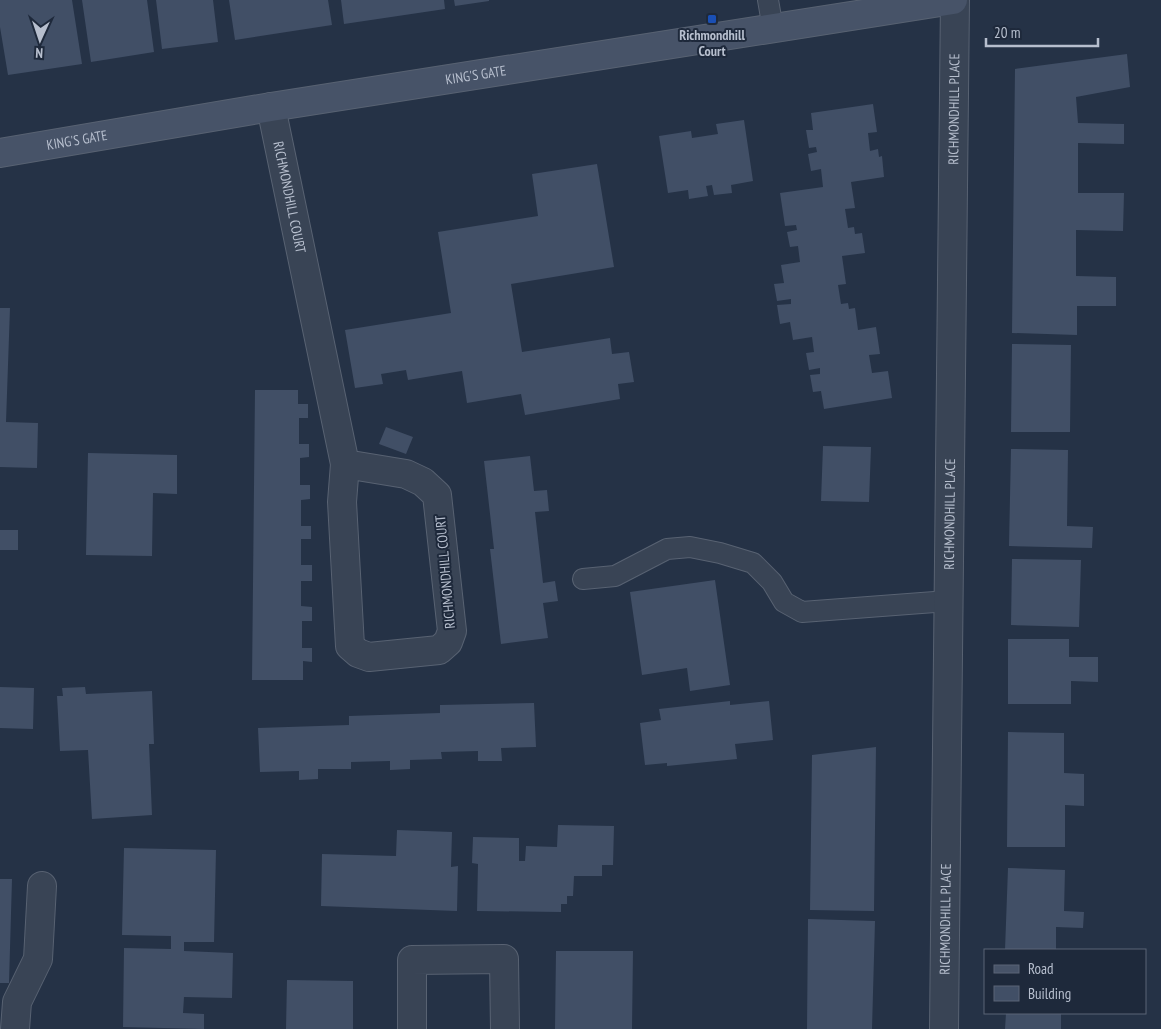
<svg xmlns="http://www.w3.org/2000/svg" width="1161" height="1029" font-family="'PT Sans Narrow',sans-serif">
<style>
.building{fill:#414f66}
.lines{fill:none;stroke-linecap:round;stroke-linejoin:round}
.lane-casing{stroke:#586272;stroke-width:22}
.street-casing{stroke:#586272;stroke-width:30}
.secondary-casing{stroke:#586272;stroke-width:30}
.lane{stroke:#394455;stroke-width:20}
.street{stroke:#394455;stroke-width:28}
.secondary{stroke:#475368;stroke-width:28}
.transit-dot{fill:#1a4fb4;stroke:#1e293b;stroke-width:2}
.labels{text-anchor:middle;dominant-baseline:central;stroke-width:4;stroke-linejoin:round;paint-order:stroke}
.poi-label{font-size:14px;font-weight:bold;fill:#b7bfce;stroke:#1e293b}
.street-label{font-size:14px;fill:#b7bfce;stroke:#1e293b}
</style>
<rect width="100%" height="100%" fill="#253246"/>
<!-- building -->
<path class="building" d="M0 0H72L82 64 8 75 0 27Z
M82 0H147L154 52 91 62Z
M156 0H213L218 42 162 49Z
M229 0H328L332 25 235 40Z
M341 0H444L445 9 344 24Z
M454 0H489V1L455 6Z
M1127 54 1130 87 1076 97 1078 123 1124 124V144L1078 143V193H1124L1123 231 1076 230V276L1116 277V306H1077V335L1012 333 1015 69Z
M873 104 877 132 868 133 870 151 878 149 879 157 882 156 884 177 851 182 855 208 845 209 848 228 854 227 855 234 862 233 865 253 842 256 846 284 838 285 841 304 848 303 849 309 855 308 858 330 876 327 880 354 869 355 872 373 888 371 892 398 824 409 821 391 813 392 810 375 820 374V368L809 370 806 353 814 352 812 337 793 340 790 322 780 324 777 305 791 304V299L777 301 774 284 784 283 781 265 800 262 798 246 790 247 787 232 797 230 796 225 785 226 780 193 823 187 821 169 811 171 808 154 817 152 816 147 809 148 806 130H813L811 113Z
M744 120 753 181 731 185 732 193 714 195 712 185 706 186 708 196 689 199 688 190 668 193 659 136 691 131 692 138 718 134 716 124Z
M597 164 614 267 511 284 522 352 610 338 612 354 629 352 634 382 618 384 620 399 525 415 521 394 467 403 462 371 408 380 406 370 381 374 383 384 355 388 345 330 451 313 438 232 538 216 532 174Z
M0 308H10L6 422 38 423 37 468 0 467Z
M1012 344 1071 345 1070 432H1011Z
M255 390H298V404H308V418H299V444H309V457L300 458V485H310V499L301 500V526H311V539H301V565H312V581H301V606L312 607V621H302V648H312V662L303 661V680H252Z
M386 427 413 437 406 454 379 444Z
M823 446 871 447 869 502 821 501Z
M1011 449 1068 450 1067 526 1093 527 1092 548 1009 546Z
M88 453 177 455V494L153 493 152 556 86 555Z
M530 456 534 491 547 490 549 511 535 512 543 583 555 581 558 601 543 603 548 638 501 644 490 549H494L484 461Z
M0 530H18V550H0Z
M1012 559 1081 560 1079 627 1011 625Z
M715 580 730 685 690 691 687 668 642 675 630 592Z
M1008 639H1069V657H1098V682L1071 681V704H1008Z
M0 687 34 688 33 729 0 728Z
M85 687 86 694 152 691 154 744H149L152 815 92 819 88 750 60 751 57 696H63L62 688Z
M730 701V705L769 701 773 740 735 744 737 759 667 766V763L645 765 640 723 661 720 659 709Z
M534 703 536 747 501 748 502 761H478V751L441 752 442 759 410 760V769L390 770V761L351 762V769H318V779L299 780V771L260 772 258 728 349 725V716L440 713V705Z
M1008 732 1064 733V773L1084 774V806L1065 805V847H1007Z
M876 747 874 911 810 910 812 755Z
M558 825 614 826 613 865H602V876H574L573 896H567V904H561V912L477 911 478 864 472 863 473 837 519 838V861H525L526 846 557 847Z
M397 830 452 832 451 867 458 866 457 911 321 906 322 854 396 856Z
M124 848 216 850 214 942H184V951L233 953 232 998 184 997 183 1013 204 1014V1029L123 1027 124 948 171 949V936L122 935Z
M1008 868 1065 870 1064 911 1084 912 1083 928 1056 927V950H1005Z
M0 879H12L9 983H0Z
M808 919 875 921 872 1029H807Z
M556 951H633L632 1029H555Z
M287 980 353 981V1029H286Z
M1006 1013H1061V1029H1005Z"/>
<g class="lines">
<!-- lane casing -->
<g class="lane-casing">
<path id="lane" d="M768 0 773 29
M583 579 615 576 667 549 690 547 720 553 753 563 772 582 784 602 802 612 948 601"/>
</g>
<!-- street casing -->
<g class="street-casing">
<g id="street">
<path id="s1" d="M271 107 345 464 342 502 350 646 358 653 369 657 439 650 448 642 452 631 437 495 423 482 406 474 345 464"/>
<path d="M15 1029 17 1002 38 959 42 886"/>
<path d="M412 1029V960L504 959 505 1029"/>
<path id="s2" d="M944 1029 955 0"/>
</g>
</g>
<!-- secondary casing -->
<g class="secondary-casing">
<g id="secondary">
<path id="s3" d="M0 153 271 107 953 0"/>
</g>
</g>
<!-- lane -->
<use href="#lane" class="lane"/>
<!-- street -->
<use href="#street" class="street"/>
<!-- secondary -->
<use href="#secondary" class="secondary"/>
</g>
<!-- markers -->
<rect class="transit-dot" x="707" y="14" width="10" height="10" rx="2.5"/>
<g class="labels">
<!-- poi labels -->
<g class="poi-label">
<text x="712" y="35">Richmondhill<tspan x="712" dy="16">Court</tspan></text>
</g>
<!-- street labels -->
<g class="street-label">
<text stroke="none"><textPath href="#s3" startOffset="482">KING'S GATE</textPath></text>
<text stroke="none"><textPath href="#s2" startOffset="920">RICHMONDHILL PLACE</textPath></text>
<text stroke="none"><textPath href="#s3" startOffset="78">KING'S GATE</textPath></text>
<text stroke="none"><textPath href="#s1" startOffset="92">RICHMONDHILL COURT</textPath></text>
<text stroke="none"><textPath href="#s2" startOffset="515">RICHMONDHILL PLACE</textPath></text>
<text transform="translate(445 572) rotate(-95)">RICHMONDHILL COURT</text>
<text stroke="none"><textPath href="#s2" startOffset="110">RICHMONDHILL PLACE</textPath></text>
</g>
</g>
<!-- legend -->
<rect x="984" y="949" width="162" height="65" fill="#1e293b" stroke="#5b6576"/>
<rect x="994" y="965" width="25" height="8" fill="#475368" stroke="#5b6576"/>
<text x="1028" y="974" font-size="15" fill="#b7bfce">Road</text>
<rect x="994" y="986" width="25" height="15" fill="#414f66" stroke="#5b6576"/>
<text x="1028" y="999" font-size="15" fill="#b7bfce">Building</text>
<!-- north arrow -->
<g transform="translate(40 40) rotate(183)" stroke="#1e293b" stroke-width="4" paint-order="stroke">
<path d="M0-4L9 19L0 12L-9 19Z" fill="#b7bfce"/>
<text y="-8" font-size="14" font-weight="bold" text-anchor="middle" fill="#b7bfce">N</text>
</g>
<!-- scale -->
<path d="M986 38v8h112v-8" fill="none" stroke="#b7bfce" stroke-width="2.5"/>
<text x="994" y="38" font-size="15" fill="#b7bfce" stroke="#1e293b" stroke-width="4" paint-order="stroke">20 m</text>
</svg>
